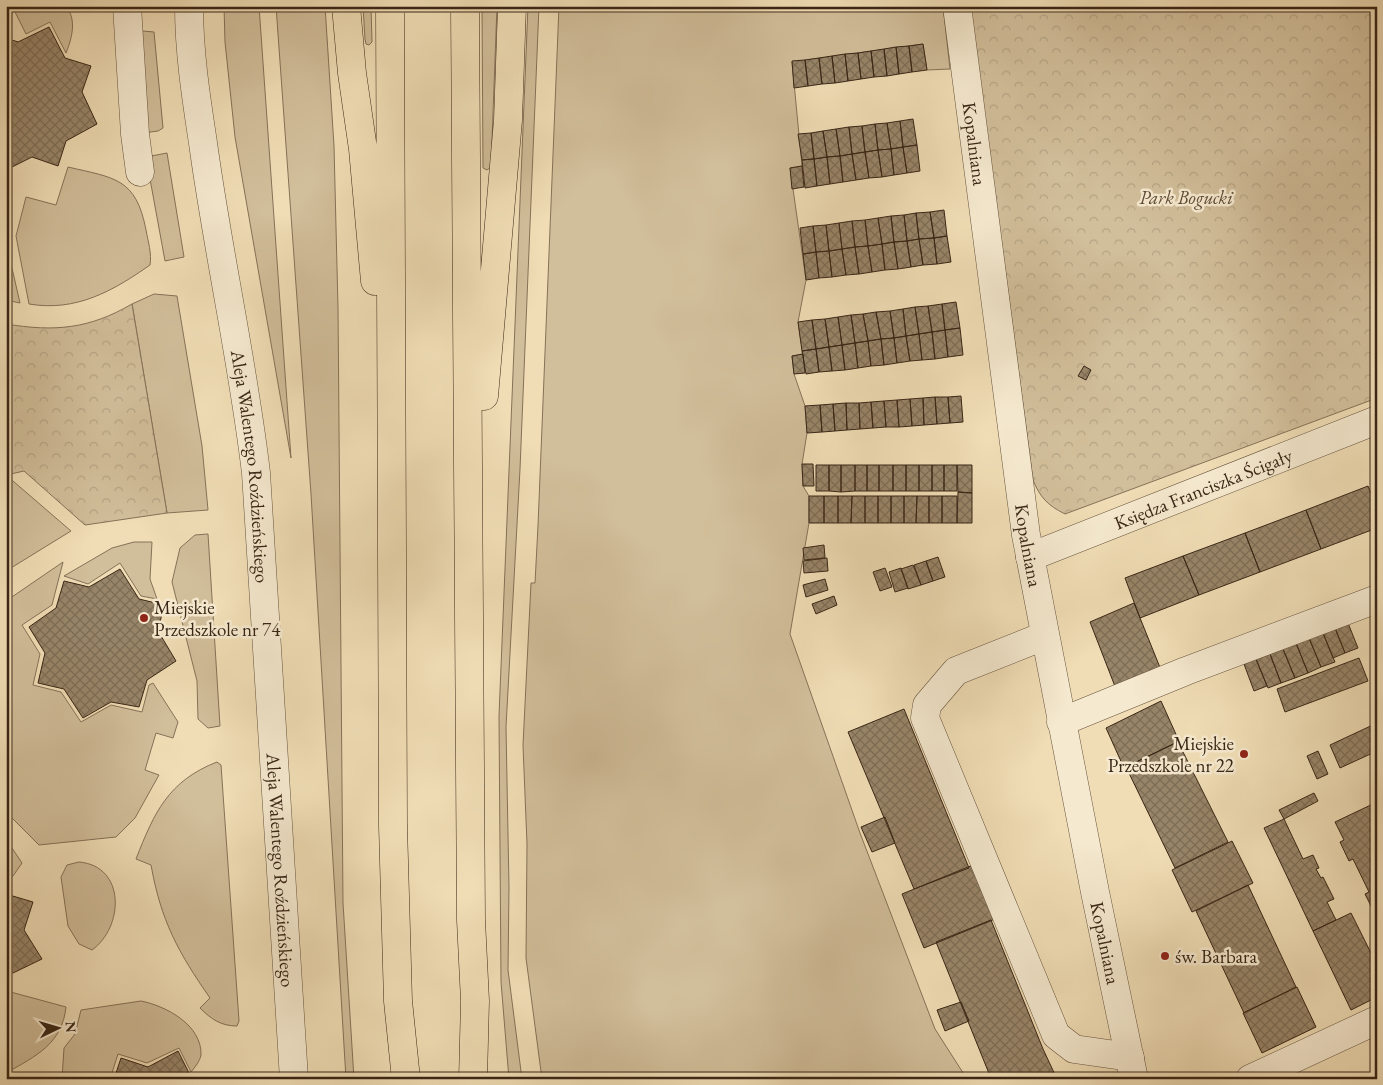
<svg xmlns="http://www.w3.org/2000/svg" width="1383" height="1085" font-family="'EB Garamond',serif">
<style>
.grass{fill:#d1be9a;stroke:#857258}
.park{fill:url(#park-crowns);stroke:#857258}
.building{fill:url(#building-cross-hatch);stroke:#392616}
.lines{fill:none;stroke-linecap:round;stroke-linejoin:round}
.minor-casing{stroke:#67543e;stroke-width:29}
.major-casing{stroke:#392616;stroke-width:29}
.minor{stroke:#f5e9cf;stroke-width:28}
.major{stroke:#f0ddb5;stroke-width:28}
.poi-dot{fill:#8f2418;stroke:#f5e9cf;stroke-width:2}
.labels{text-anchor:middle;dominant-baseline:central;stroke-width:5;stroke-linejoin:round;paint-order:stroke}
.street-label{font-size:19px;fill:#392616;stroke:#f5e9cf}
.park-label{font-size:19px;font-style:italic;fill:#5f4c37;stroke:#f5e9cf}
.poi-label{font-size:19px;fill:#392616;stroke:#f5e9cf;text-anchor:start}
</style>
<defs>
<pattern id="park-crowns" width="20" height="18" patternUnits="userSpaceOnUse" patternTransform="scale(1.25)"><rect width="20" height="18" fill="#d1be9a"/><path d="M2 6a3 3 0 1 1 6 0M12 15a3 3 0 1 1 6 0" fill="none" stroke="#b4a384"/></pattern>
<pattern id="building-cross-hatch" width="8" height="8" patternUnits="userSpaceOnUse" patternTransform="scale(1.25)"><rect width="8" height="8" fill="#988569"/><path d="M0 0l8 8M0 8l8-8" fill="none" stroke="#7d6d55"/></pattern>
</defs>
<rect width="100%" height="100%" fill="#f0ddb5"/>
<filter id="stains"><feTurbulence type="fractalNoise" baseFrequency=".004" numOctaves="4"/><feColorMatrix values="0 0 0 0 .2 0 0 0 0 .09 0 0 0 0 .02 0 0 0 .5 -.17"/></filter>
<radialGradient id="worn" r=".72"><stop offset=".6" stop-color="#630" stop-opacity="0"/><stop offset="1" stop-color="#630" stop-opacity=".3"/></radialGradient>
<!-- grass -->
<path class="grass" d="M12 6H66C77 20 72 38 66 53L50 22 26 34Z
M224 6H259L291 458 235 137 225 42Z
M276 6H325L334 146 338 308 343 903 354 1079H346L311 494Z
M363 6H371L372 42 369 45 366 44 365 39Z
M482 6H497L491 167 487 170 483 168Z
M528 6H539L520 469 506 727 509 888 508 970 522 1079H509L501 982 499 716Z
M559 6H943L950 69 927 70 923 44 792 62 802 166 790 168 806 280 798 322 803 354 792 356 794 374 805 406 807 433 802 464 803 486 809 496V523L790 634 860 833 935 1029 967 1079H542L526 958 527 844 523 745 531 583H535L538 526Z
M143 31 154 32 163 128 158 131 143 133 135 32Z
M167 153 184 257 165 261 146 157Z
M68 167C115 178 136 178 146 230 148 241 152 254 150 265 113 291 76 312 29 304L16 236 26 197 56 205Z
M6 242 20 303 6 300Z
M154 294 177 296 202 446 208 510 167 513 132 304Z
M6 475 71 531 6 571Z
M208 534 220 726 208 728 198 719 197 681 172 582 180 548 195 535Z
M134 542H152L150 579 157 599 141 596 120 563 88 584 64 576 112 548Z
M63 562 52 605 22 625 40 654 33 685 61 692 81 722 111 705 142 712 149 685 153 683 178 722 173 738 156 733 145 770 159 775 135 818 116 837 39 845 6 812V601Z
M217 762 221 765 239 1021 237 1026C221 1026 211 1019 200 1008L210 998C178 952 161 921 151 865L136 859C154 813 168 781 217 762Z
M6 839 22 863 13 876 6 879Z
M79 862C126 866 124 927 92 950L79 944 68 926 61 877 67 865Z
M7 991 66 1007C62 1044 36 1056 6 1073Z
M141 1001C166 1006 202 1025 201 1055 200 1061 195 1067 191 1072L179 1048 147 1063 118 1054 110 1079H62L64 1048 75 1034 81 1010Z"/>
<!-- park -->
<path class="park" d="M970 6H1377V398L1065 514C1047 505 1040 497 1033 480Z
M132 304 167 513 85 525 24 471 6 475V324C55 332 89 329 132 304Z"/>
<!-- building -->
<path class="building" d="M49 27 65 58 91 66 82 92 97 124 66 141 58 166 32 157 6 170V38L18 42Z
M923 44 927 70 912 72 909 46Z
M909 46 912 72 899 74 896 47Z
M896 47 899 74 887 76 884 49Z
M884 49 887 76 874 77 871 51Z
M871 51 874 77 861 79 858 53Z
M858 53 861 79 848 81 845 54Z
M845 54 848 81 835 83 832 56Z
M832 56 835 83 822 84 819 58Z
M819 58 822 84 808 86 805 60Z
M805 60 808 86 794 88 792 61Z
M913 119 917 145 903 147 900 121Z
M900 121 903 147 891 149 887 123Z
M887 123 891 149 878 150 875 124Z
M875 124 878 150 865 152 862 126Z
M862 126 865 152 852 154 849 127Z
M849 127 852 154 840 156 836 129Z
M836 129 840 156 827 157 823 131Z
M823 131 827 157 814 159 811 133Z
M811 133 814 159 802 160 798 134Z
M917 145 920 171 907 173 903 147Z
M903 147 907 173 894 175 891 149Z
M891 149 894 175 882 177 878 150Z
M878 150 882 177 869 178 865 152Z
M865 152 869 178 856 180 852 154Z
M852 154 856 180 843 182 840 156Z
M840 156 843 182 830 184 827 157Z
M827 157 830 184 817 186 814 159Z
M814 159 817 186 805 188 802 160Z
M802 166 804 187 792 189 790 168Z
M944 210 947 236 934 238 930 212Z
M930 212 934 238 919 239 916 213Z
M916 213 919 239 907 241 904 215Z
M904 215 907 241 894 242 891 216Z
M891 216 894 242 882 244 878 218Z
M878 218 882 244 868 246 865 220Z
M865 220 868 246 855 247 852 221Z
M852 221 855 247 842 249 839 223Z
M839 223 842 249 829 251 826 225Z
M826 225 829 251 816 252 813 226Z
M813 226 816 252 803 254 800 228Z
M947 236 951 262 937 264 934 238Z
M934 238 937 264 923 265 919 239Z
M919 239 923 265 911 267 907 241Z
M907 241 911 267 898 269 894 242Z
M894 242 898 269 885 270 882 244Z
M882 244 885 270 872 272 868 246Z
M868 246 872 272 859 274 855 247Z
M855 247 859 274 846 275 842 249Z
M842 249 846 275 832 277 829 251Z
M829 251 832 277 819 278 816 252Z
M816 252 819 278 806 280 803 254Z
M956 302 960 328 945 330 942 304Z
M942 304 945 330 932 332 928 306Z
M928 306 932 332 919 334 915 307Z
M915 307 919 334 906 336 903 309Z
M903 309 906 336 894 338 890 311Z
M890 311 894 338 881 339 876 312Z
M876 312 881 339 868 341 863 314Z
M863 314 868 341 855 343 851 315Z
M851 315 855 343 842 345 838 317Z
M838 317 842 345 829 347 825 319Z
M825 319 829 347 816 349 812 320Z
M812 320 816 349 802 351 798 322Z
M960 328 963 355 948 357 945 330Z
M945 330 948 357 935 359 932 332Z
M932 332 935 359 922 360 919 334Z
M919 334 922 360 910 361 906 336Z
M906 336 910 361 897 363 894 338Z
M894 338 897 363 884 365 881 339Z
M881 339 884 365 871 366 868 341Z
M868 341 871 366 858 368 855 343Z
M855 343 858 368 845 370 842 345Z
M842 345 845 370 832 371 829 347Z
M829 347 832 371 819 372 816 349Z
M816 349 819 372 806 374 802 351Z
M803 354 805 373 794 374 792 356Z
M1084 366 1091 370 1086 380 1078 376Z
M961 396 963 422 950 423 948 397Z
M935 397 937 424 924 425 923 398Z
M935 397H948L950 423 937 424Z
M923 398 924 425 912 426 910 399Z
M910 399 912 426 899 427 897 400Z
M897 400 899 427H886L884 401Z
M884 401 886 427 873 428 871 402Z
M871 402 873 428 860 429 859 403Z
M846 403H859L860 429 847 430Z
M846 403 847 430 835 431 833 404Z
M833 404 835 431 822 432 820 405Z
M820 405 822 432 807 433 805 406Z
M802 464H813L814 486H803Z
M816 465H829V491H816Z
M829 465H841V492L829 491Z
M841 465H855V491L841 492Z
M855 465H867V491H855Z
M867 465H879V491H867Z
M879 465H893V491H879Z
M893 465H906V491H893Z
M906 465H919V491H906Z
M919 465H932V491H919Z
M932 465H944V491H932Z
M944 465H957V491H944Z
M957 465H972V493L958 492Z
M1368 486 1377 508V528L1321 549 1306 510Z
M958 492 972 493V523H957Z
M809 496H824V523H809Z
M824 496H838V523H824Z
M838 496H852L851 523H838Z
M852 496H865V523H851Z
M865 496H878V523H865Z
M878 496H891V523H878Z
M891 496H904V523H891Z
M904 496H917L916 523H904Z
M917 496H929V523H916Z
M929 496H942V523H929Z
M942 496H957V523H942Z
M1306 510 1321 549 1260 572 1245 533Z
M1245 533 1260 572 1199 595 1183 556Z
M824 545 825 558 804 560 803 548Z
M1183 556 1199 595 1140 618 1125 578Z
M938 557 945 577 933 581 926 561Z
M827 558 828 571 804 573 803 561Z
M926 561 933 581 921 585 914 565Z
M913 565 921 585 908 589 901 569Z
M885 568 892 587 880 591 873 572Z
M901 568 908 588 895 592 889 572Z
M120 569 139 599 164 605 158 631 176 661 147 680 139 707 111 702 83 718 64 689 38 683 45 653 29 627 56 608 64 581 89 587Z
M825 579 828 590 806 597 803 585Z
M834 596 837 605 816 614 812 604Z
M1134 603 1161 670 1116 689 1090 622Z
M1348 623 1358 648 1345 653 1335 628Z
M1335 628 1345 653 1333 658 1323 633Z
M1323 633 1335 662 1321 667 1309 638Z
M1309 638 1321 667 1308 673 1296 643Z
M1296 643 1308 673 1295 678 1283 649Z
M1283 649 1295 678 1281 683 1270 654Z
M1270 654 1281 683 1268 688 1256 659Z
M1359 658 1368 681 1285 712 1277 689Z
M1256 659 1267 686 1254 691 1244 664Z
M1161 701 1179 741 1124 768 1106 728Z
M904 709 969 868 914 889 848 732Z
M1377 723V751L1340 768 1330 745Z
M1178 742 1228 842 1175 868 1126 767Z
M1318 751 1328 774 1317 779 1307 756Z
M1314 793 1318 801 1284 819 1279 810Z
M1377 802V911L1374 912 1365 894 1369 892 1353 859 1349 861 1340 842 1344 840 1335 822Z
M885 817 895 843 872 852 861 827Z
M1284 819 1303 859 1313 855 1319 868 1316 869 1321 878 1323 877 1334 899 1327 902 1336 920 1313 931 1264 828Z
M1232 841 1253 883 1192 912 1172 870Z
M973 865 995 919 924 948 902 894Z
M1248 885 1296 987 1244 1013 1196 911Z
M6 894 33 902 24 930 42 959 13 973 9 972 6 981Z
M1351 913 1377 965V997L1351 1010 1313 931Z
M991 920 1043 1049 1057 1079H991L988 1071 936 942Z
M1297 987 1316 1027 1262 1053 1243 1013Z
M961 1002 969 1021 945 1031 937 1010Z
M178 1051 192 1079H114L121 1058 148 1067Z"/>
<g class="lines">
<!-- minor casing -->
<g class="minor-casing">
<g id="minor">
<path d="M127 6 135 134 140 172"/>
<path id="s1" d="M189 6C189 52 196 97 203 143 218 253 243 362 256 473L294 1079"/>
<path id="s2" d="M957 6 1026 535 1095 892 1134 1079"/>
<path id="s3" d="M1030 557 1377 420"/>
<path d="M1044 636 956 671 927 705 925 718 1056 1035 1074 1049 1130 1057"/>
<path d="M1061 722 1186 671 1377 599"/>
<path d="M1250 1079 1377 1020"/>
</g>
</g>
<!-- major casing -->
<g class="major-casing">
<path id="major" d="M346 6 352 73 363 149 375 281
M390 6 393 826 398 1001 406 1079
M465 6 471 920 475 1001 473 1079
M484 396 508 120 512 6"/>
</g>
<!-- minor -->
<use href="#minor" class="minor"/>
<!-- major -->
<use href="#major" class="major"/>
</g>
<!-- markers -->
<g class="poi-dot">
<circle cx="144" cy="618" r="5"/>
<circle cx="1244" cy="754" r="5"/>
<circle cx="1165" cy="956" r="5"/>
</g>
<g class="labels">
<!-- street labels -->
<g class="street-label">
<text stroke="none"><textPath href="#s2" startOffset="139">Kopalniana</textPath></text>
<text stroke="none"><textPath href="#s1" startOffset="465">Aleja Walentego Roździeńskiego</textPath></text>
<text stroke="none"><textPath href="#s3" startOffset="186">Księdza Franciszka Ścigały</textPath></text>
<text stroke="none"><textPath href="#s2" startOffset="544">Kopalniana</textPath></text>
<text stroke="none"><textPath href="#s1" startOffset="870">Aleja Walentego Roździeńskiego</textPath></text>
<text stroke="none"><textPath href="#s2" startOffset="949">Kopalniana</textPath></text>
</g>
<!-- park labels -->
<g class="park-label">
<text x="1186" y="197">Park Bogucki</text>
</g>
<!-- poi labels -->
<g class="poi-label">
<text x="154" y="607">Miejskie<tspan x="154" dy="22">Przedszkole nr 74</tspan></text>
<text x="1234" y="743" text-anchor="end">Miejskie<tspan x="1234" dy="22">Przedszkole nr 22</tspan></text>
<text x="1175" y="956">św. Barbara</text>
</g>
</g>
<!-- margin -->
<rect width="1383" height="1085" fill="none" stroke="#f0ddb5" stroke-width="25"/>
<rect x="8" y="8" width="1368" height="1070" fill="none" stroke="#392616" stroke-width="2.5"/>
<rect x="12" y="12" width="1358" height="1060" fill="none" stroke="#392616"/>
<!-- north arrow -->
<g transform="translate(58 1028) rotate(85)" stroke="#f5e9cf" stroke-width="4" paint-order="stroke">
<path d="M0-4L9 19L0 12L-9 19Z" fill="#392616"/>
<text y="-8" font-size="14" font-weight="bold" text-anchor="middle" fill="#392616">N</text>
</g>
<rect width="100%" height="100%" filter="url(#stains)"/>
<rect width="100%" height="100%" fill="url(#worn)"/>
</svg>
